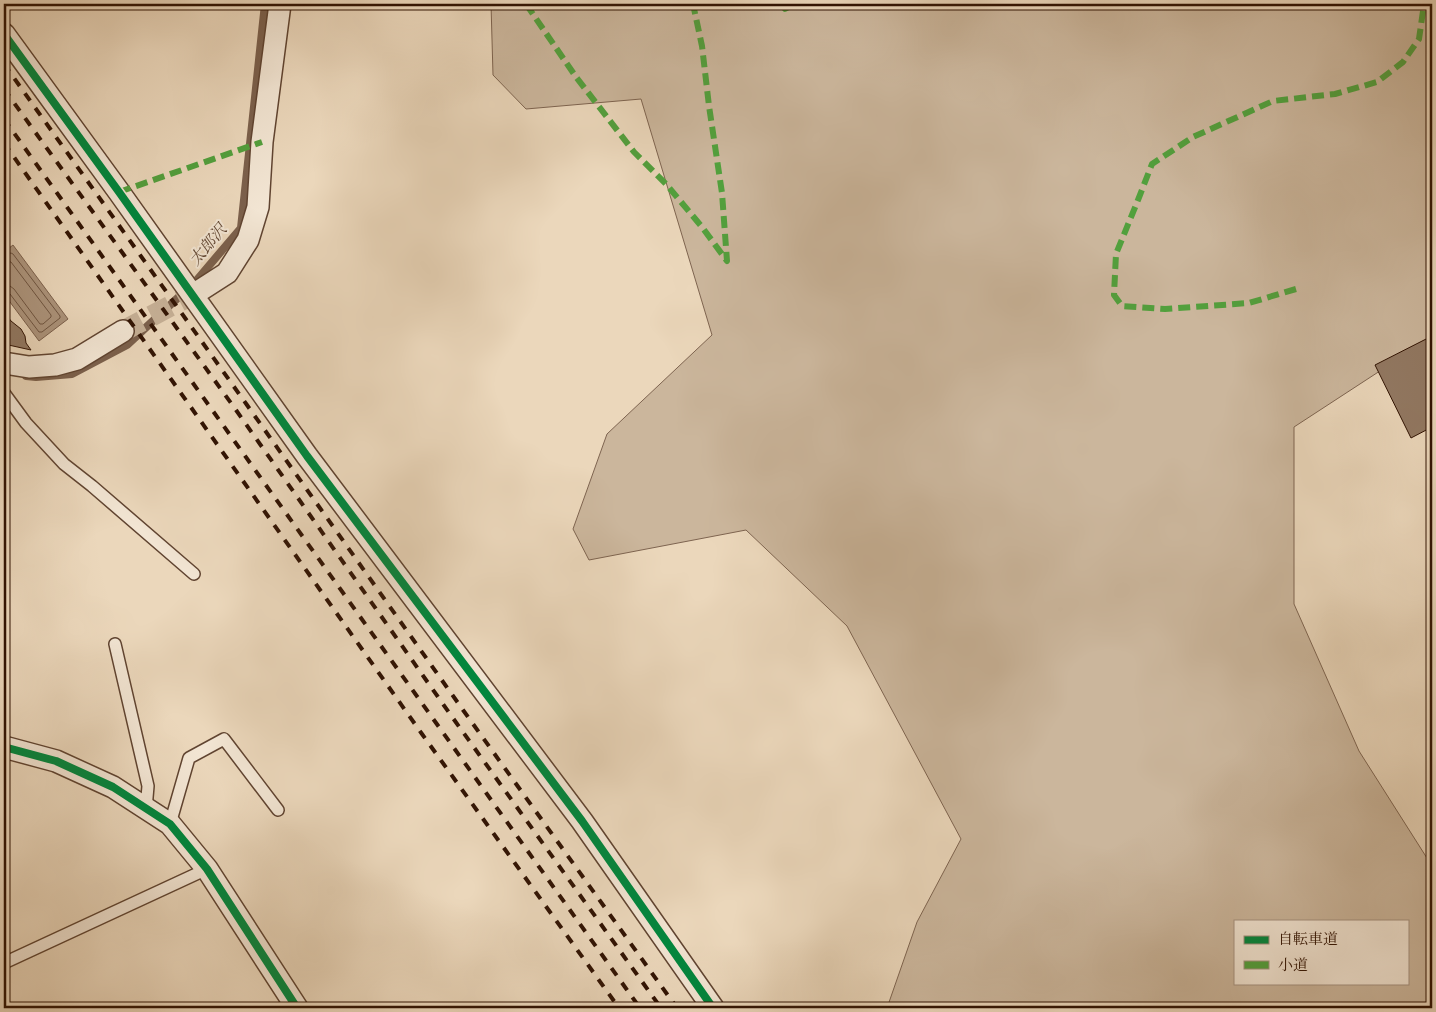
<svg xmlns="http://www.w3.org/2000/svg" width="1436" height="1012" font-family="'IM FELL DW Pica','Noto Serif JP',serif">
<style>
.green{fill:#cbb69c;stroke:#7e6450;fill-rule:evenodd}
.water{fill:#ac947c;stroke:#7b604c}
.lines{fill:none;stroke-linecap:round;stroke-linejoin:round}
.shore{stroke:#6e5440;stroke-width:1}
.stream{stroke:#7b604c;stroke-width:8}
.building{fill:#927963;stroke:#311303}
.street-tunnel{stroke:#c6b096;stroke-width:21;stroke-dasharray:21 11;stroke-linecap:butt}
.lane-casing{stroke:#604431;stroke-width:14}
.street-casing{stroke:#604431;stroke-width:24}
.lane{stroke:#f2e5d3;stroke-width:11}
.street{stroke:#f2e5d3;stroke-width:21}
.rail{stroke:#311303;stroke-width:4;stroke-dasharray:9 9;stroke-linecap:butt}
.quiet{stroke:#52a03d;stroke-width:6;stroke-dasharray:12 6;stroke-linecap:butt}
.cycleway-casing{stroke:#f2e5d3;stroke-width:11}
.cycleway{stroke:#00873e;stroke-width:8}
.labels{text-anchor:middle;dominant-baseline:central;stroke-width:4;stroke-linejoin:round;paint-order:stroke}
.water-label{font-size:16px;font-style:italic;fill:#624733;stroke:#f2e5d3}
</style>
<rect width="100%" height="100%" fill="#ebd7bb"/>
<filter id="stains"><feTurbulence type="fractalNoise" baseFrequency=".004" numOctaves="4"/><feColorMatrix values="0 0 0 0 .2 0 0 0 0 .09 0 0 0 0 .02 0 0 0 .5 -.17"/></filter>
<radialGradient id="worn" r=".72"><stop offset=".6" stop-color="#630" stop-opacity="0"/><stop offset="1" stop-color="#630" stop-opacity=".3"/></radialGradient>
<!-- green -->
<path class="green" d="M491 4H1432V337L1294 427V604L1359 751 1432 866V1008H887L917 922 961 839 847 626 746 530 589 560 573 529 607 434 712 335 641 99 526 109 493 75ZM1235 921H1407V983H1235Z"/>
<!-- water -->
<path class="water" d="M13 245 68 319 39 341 4 294V252Z"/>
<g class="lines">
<!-- shore -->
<path class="shore" d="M4 255 11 253 13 254 60 316V318L42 332H39L10 294 4 292
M4 261 11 262 51 315V317L43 324H40L14 289 10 286H4"/>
<!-- stream -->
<path class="stream" d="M26 376 36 377 72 374 127 345 196 281 241 228 265 4"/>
</g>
<!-- building -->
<path class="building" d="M4 312 11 321 21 329 25 336 26 343 31 350 4 344Z
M1432 336V427L1411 438 1375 365Z"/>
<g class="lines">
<!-- street-tunnel -->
<path class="street-tunnel" d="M123 331 199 291"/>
<!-- lane casing -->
<g class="lane-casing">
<path id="lane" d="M4 393 26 423 64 464 92 486 194 574
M115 644 148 786 146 809
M170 824 189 758 224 739 278 810
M4 963 207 869"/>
</g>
<!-- street casing -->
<g class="street-casing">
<path id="street" d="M4 34 119 192 307 456 582 821 713 1008
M199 291 227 273 248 240 258 207 262 142 280 4
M4 363 29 367 55 365 77 359 123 331
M4 747 56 761 113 787 170 824 207 869 297 1008"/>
</g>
<!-- lane -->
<use href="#lane" class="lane"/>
<!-- street -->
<use href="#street" class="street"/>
<!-- rail -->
<path class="rail" d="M4 64 247 405 463 710 677 1008
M4 89 236 410 450 714 661 1008
M4 119 640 1008
M4 143 422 734 619 1008"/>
<!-- quiet -->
<path class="quiet" d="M526 4 576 77 634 152 666 184 702 227 727 261 722 193 709 106 702 46 693 4
M781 4 785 9 794 4
M119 192 262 142
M1296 289 1249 303 1165 309 1122 306 1114 295 1116 254 1138 200 1152 164 1193 137 1273 101 1335 94 1377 82 1403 62 1419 39 1424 4"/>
<!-- cycleway casing -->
<g class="cycleway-casing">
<path id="cycleway" d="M4 34 119 192 307 456 582 821 713 1008
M4 747 56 761 113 787 170 824 207 869 297 1008"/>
</g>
<!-- cycleway -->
<use href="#cycleway" class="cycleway"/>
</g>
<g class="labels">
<!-- water labels -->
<g class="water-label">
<text transform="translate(208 245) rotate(-50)">太郎沢</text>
</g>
</g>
<!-- margin -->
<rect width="1436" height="1012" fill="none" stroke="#ebd7bb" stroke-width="20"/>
<rect x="5" y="5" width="1426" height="1002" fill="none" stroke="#311303" stroke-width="2.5"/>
<rect x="10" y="10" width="1416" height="992" fill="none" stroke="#311303"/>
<!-- legend -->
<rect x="1234" y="920" width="175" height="65" fill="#f2e5d3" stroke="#a59180"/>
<rect x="1244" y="936" width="25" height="8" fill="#00873e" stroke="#a59180"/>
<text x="1278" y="944" font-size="15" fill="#311303">自転車道</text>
<rect x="1244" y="961" width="25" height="8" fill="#52a03d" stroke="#a59180"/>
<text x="1278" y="970" font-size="15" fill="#311303">小道</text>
<rect width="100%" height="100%" filter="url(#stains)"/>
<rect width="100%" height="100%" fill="url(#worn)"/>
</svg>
